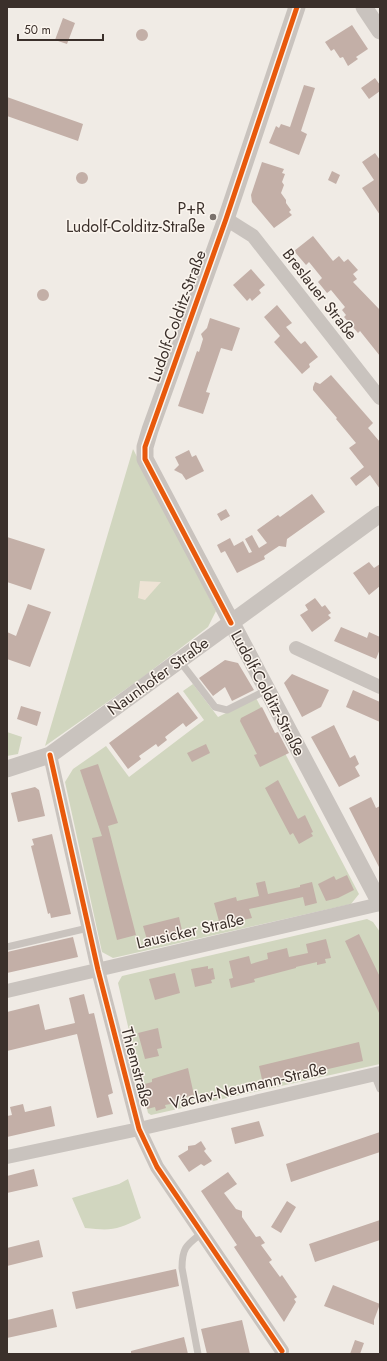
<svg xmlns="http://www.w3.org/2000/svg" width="387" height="1361" font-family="Jost,sans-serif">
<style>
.green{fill:#d1d6bf}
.plaza{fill:#eee3d5}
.building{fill:#c3afa7}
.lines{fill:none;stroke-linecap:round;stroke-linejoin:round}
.service{stroke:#c9c3be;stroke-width:7}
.minor{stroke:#c9c3be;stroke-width:14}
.tertiary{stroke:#c9c3be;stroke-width:17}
.cycleway-casing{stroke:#fbf5ee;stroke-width:8}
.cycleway{stroke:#e8590c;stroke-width:5}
.poi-dot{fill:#7a716c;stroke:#fbf5ee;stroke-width:1.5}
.labels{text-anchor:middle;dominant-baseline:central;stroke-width:3;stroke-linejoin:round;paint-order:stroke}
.poi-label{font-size:16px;fill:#3b302b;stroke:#fbf5ee;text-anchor:end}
.street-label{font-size:16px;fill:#3b302b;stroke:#fbf5ee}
</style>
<rect width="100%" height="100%" fill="#f0ebe5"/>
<!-- green -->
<path class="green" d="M133 449 216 611 208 627 143 677 45 746Z
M193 684 218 717 256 698 359 894 351 904 113 958 102 952 65 782 73 769 106 746 129 777 204 720 183 691Z
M7 732 22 737 18 754 7 756Z
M367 919 373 922 380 932V1064L151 1115 148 1113 118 983 122 976Z
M128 1179 141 1218C117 1230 112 1231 85 1228L72 1198 119 1184Z"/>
<!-- plaza -->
<path class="plaza" d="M140 581 161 582 145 600 138 598Z"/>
<!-- building -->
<path class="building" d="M63 18 75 23 67 44 55 40Z
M352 25 368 49 356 57 358 59 348 66 343 57 340 58 334 49 331 51 325 42Z
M136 35a6 6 0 1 1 12 0a6 6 0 1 1-12 0Z
M375 78 380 85V91L369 99 361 88Z
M304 85 315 88 301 131 307 134 299 155 269 143 276 126 279 128 281 124 290 127Z
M7 97 83 124 78 141 7 116Z
M375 153 380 160V215L362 188 374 180 362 162Z
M262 162 284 169 282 173 285 174 282 182 284 185 281 193 286 200V203L291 210 289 212 292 215 274 228 252 202 251 195Z
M332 171 340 175 336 184 328 180Z
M76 178a6 6 0 1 1 12 0a6 6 0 1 1-12 0Z
M313 236 333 261 339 256 344 262 348 259 358 270 353 274 357 279 353 282 380 310V356L360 331 358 333 344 317 346 315 342 310 345 307 331 290 327 293 318 282 322 278 309 262 306 265 294 251Z
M251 269 265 285 259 290 261 293 252 301 250 298 247 301 233 285Z
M37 295a6 6 0 1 1 12 0a6 6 0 1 1-12 0Z
M277 305 292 323 286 327 298 341 301 344 305 341 318 357 309 364 310 367 302 374 274 342 280 336 264 317Z
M210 318 240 328 232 351 221 348 206 392 210 393 203 414 178 406 197 351 199 352 203 339 201 334 207 328Z
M331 375 373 423 368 428 380 442V489L370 475 356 486 350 478 364 467 349 448 356 443 336 419 337 418 313 390V387L315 382 320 384Z
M189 450 192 457 196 455 204 471 186 480 182 474 174 470 179 465 175 457Z
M312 494 325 512 287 539 286 547 279 546 264 556 265 559 237 573 225 551 221 553 217 545 230 538 234 546 243 541 249 553 252 552 245 539 252 535 259 548 267 543 257 530 278 515 280 517Z
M226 509 230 516 221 521 217 514Z
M7 537 45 549 31 590 7 582Z
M369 562 374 568 380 564V586L369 595 353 573Z
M315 598 322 607 325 605 331 613 328 615 331 618 312 632 300 615 308 610 305 605Z
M28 604 51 612 30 667 7 659V632L16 636Z
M341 627 365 637 367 638 369 632 380 637V649L376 659 334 641Z
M225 660 238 663 254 690 232 701 225 687 213 696 199 678Z
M292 674 329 690 321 707 302 717 284 683Z
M353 690 380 702V722L346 707Z
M178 692 198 718 186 727 183 723 165 737 167 740 158 747 156 744 139 756 141 759 128 769 109 743Z
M21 706 41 712 37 726 17 719Z
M262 707 275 733 278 732 289 753 260 767 254 755 257 754 240 721 241 718Z
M334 725 350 758 355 755 359 764 355 767 360 776 339 787 311 737Z
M206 744 210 753 192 762 187 753Z
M98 764 118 823 108 826 136 935 117 940 92 838 102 836 80 770Z
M278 780 298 819 305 815 313 832 311 833 313 836 299 844 293 833 290 835 265 788Z
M35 787 39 790 45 816 18 822 11 793Z
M371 797 376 808 380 806V869L349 808Z
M52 834 71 914 51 918 50 913 48 914 31 846 34 845 32 839Z
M347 875 354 890 338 898 326 901 318 884 334 876 336 880Z
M265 881 268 894 300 887V885L312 882 317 903 305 906 303 897 249 909 252 918 220 925 214 903 236 897 237 901 259 896 256 883Z
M179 917 183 935 148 943 143 926Z
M359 934 380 977V1015L345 941Z
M73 937 78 957 7 973V952Z
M326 939 331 958 325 959 326 963 317 965V962L296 967V968L254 979 255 982 231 988 229 979 233 978 229 961 249 956 251 964 268 959 267 953 287 948 289 957 308 953 306 944Z
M208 966V969L213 968 215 979 211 980 212 983 195 987 191 969Z
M175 973 180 993 155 1000 149 979Z
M84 994 89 1014 94 1013 113 1093 108 1095 113 1114 97 1118 77 1034 7 1051V1012L39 1004 45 1030 75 1023 69 998Z
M158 1028 162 1048 157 1049 159 1056 145 1059 138 1033Z
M359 1042 363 1061 263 1084 259 1066Z
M188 1068 194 1095 175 1100 176 1103 165 1105 166 1108 156 1111 155 1107 147 1109 141 1085 152 1082V1079Z
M23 1104 25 1112 51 1106 55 1126 7 1137V1116L12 1115 10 1107Z
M259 1121 264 1136 235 1144 231 1128Z
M380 1132V1152L291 1182 286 1164Z
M201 1141 206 1149 204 1151 212 1161 204 1166 201 1164 189 1172 178 1156 188 1150V1146L195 1145Z
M34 1169 38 1186 7 1193V1176Z
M228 1172 237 1184 224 1193 236 1209 242 1211V1217L256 1237 260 1236 265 1243 261 1245 272 1260 269 1262 280 1277 282 1275 297 1297 294 1299 296 1302 284 1322 234 1247 237 1245 201 1191Z
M287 1201 296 1207 281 1233 271 1227Z
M380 1220V1240L315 1262 309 1244Z
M39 1240 43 1257 7 1266V1248Z
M176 1269 179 1286 76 1309 72 1292Z
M333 1285 380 1304 374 1320V1325L324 1306Z
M53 1309 57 1327 7 1338V1320Z
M242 1320 250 1354H207L201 1329Z
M184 1337 188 1354H131V1351Z
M355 1340 364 1343 360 1354H350Z"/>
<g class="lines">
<!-- service -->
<path class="service" d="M179 660 215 707 227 710 267 690
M7 947 88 928
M374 1074 380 1089
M198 1354 182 1268C182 1247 187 1245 202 1233"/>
<!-- minor -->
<path class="minor" d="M226 219 253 236 380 398
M296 648 380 687
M50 755 98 970 139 1129 157 1167 282 1351
M7 991 380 904
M7 1157 139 1129 380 1073"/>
<!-- tertiary -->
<path class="tertiary" d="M297 7 226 219 150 430 145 447V459L380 903
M364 7 380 31
M7 769 50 755 380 514"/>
<!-- cycleway casing -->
<g class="cycleway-casing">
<path id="cycleway" d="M231 623 145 459V447L226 219 297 7
M50 755 98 970 139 1129 157 1167 282 1351"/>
</g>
<!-- cycleway -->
<use href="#cycleway" class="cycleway"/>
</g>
<!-- markers -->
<circle class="poi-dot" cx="213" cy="217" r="4"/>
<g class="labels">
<!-- poi labels -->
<g class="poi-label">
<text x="205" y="208">P+R<tspan x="205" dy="18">Ludolf-Colditz-Straße</tspan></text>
</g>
<!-- street labels -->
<g class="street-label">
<text transform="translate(320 294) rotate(52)">Breslauer Straße</text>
<text transform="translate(177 316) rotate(-70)">Ludolf-Colditz-Straße</text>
<text transform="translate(158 676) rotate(-36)">Naunhofer Straße</text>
<text transform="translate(268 693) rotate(62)">Ludolf-Colditz-Straße</text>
<text transform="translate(190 931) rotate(-13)">Lausicker Straße</text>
<text transform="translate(137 1067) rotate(75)">Thiemstraße</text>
<text transform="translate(248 1086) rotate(-13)">Václav-Neumann-Straße</text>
</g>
</g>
<!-- border -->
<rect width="387" height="1361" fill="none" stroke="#3b302b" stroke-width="16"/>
<!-- scale -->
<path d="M18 34v6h85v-6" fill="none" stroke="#3b302b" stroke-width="2"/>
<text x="24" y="34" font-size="12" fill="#3b302b" stroke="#fbf5ee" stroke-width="3" paint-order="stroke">50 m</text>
</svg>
